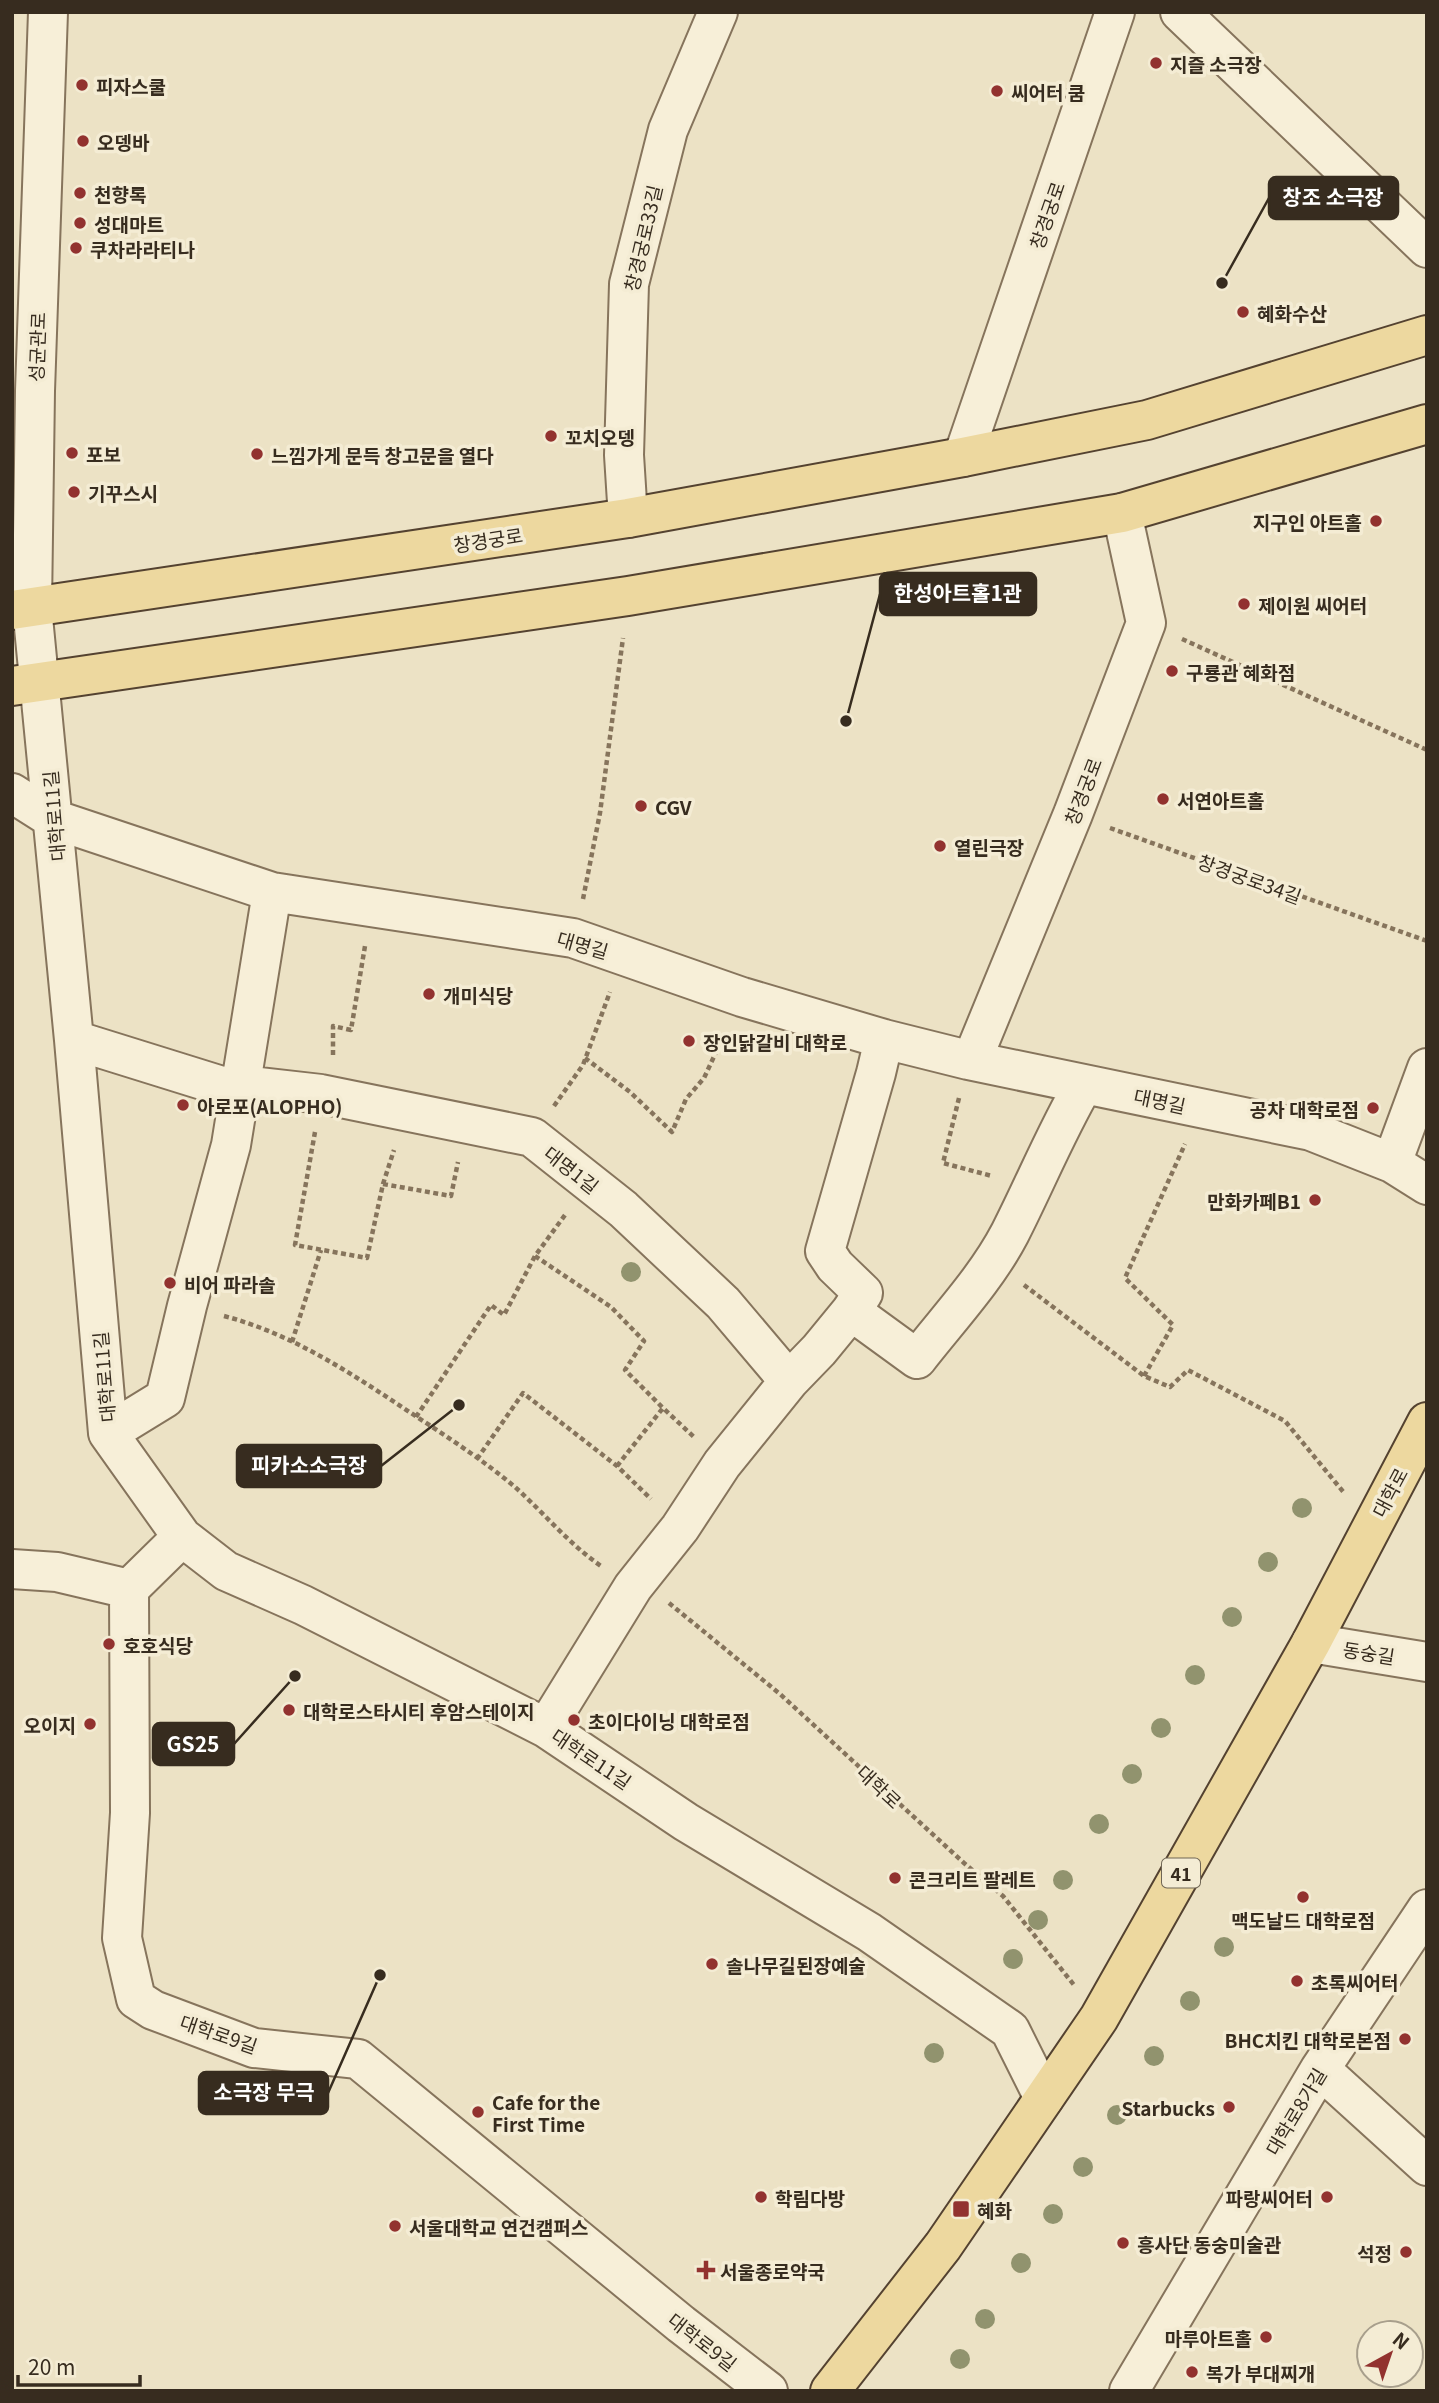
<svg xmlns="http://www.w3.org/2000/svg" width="1439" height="2403" font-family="Georgia,'Noto Sans KR',serif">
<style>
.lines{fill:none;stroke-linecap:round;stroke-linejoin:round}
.minor-casing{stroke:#86745c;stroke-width:42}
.major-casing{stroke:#544230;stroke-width:42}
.path{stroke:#86745c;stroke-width:4.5;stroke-dasharray:5 3.5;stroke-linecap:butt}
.minor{stroke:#f7efd8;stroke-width:38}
.major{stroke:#edd89f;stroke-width:38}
.tree{fill:#91936e}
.poi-dot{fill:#92322f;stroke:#f4ecd4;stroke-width:2.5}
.labels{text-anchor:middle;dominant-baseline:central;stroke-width:7;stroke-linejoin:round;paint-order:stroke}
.shield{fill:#f4ecd4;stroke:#706655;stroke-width:2}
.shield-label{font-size:18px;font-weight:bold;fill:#372c1f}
.poi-label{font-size:19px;font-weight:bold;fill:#372c1f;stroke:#f4ecd4;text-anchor:start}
.street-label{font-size:19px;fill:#372c1f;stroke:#f4ecd4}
.leader{fill:none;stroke:#372c1f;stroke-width:2.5}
.callout-dot{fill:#372c1f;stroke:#f4ecd4;stroke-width:2.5}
.callout{fill:#372c1f;stroke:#372c1f;stroke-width:2.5}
.callout-label{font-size:21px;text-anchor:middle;font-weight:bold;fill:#fff}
</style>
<rect width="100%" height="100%" fill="#ece2c5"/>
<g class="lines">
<!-- minor casing -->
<g class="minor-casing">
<path id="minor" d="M48 12 35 391 32 607 74 1040 108 1433 182 1537 226 1571 303 1605 546 1728 686 1822 869 1932 1010 2030 1044 2098
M1180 12 1427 248
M963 457 1115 12
M628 518 624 455 629 284 668 130 718 12
M12 793 53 819 272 892 573 938 742 997 884 1039 968 1060 1311 1131 1392 1163 1427 1185
M74 1040 225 1087 241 1085 321 1094 532 1137 623 1209 723 1303 789 1381
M972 1060 1073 814 1146 623 1122 513
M1392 1163 1427 1068
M851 1311 863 1293 835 1266 825 1251 876 1073 884 1039
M108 1433 165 1398 187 1306 231 1145 272 892
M12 1569 57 1572 129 1589 182 1537
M129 1589 130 1813 122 1938 136 1999 153 2010 254 2048 358 2059 681 2324 768 2391
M1311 1643 1427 1662
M546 1728 633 1587 680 1528 722 1464 789 1381 819 1350 851 1311 917 1359C948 1319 986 1279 1010 1233 1035 1184 1056 1132 1084 1084
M1320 2069 1427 2166
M1129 2391 1320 2069 1427 1909"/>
</g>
<!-- major casing -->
<g class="major-casing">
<path id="major" d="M12 610 628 518 963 457 1147 420 1427 335
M12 686 628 596 1122 513 1427 424
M830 2391 943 2246 1099 2018 1311 1643 1427 1422"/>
</g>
<!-- path -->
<path class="path" d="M1182 639 1427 750
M1110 828 1427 941
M583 899 600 813 623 638
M333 1055V1026L351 1030 365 946
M585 1058 630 1092 672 1132 686 1099 704 1078 725 1033
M959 1098 943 1163 992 1176
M554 1106 583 1065 610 992
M315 1132 295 1245 367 1258 383 1184 394 1150
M383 1184 451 1196 458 1162
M535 1256 611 1307 644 1341 625 1370 663 1408
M1024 1285 1144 1376 1170 1387 1188 1370 1285 1421 1345 1494
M224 1316C293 1334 352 1374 411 1413 446 1436 483 1460 515 1487 544 1513 569 1544 601 1566
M292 1342 321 1250
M1144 1376 1173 1325 1125 1278 1185 1144
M416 1417 491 1305 504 1315 535 1256 565 1215
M477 1459 523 1393 617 1466 651 1499
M617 1466 663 1408 694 1437
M669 1603 780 1694 964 1863 1003 1896 1074 1985"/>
<!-- minor -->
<use href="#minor" class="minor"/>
<!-- major -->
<use href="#major" class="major"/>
</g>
<!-- trees -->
<g class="tree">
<circle cx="631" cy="1272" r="10"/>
<circle cx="1302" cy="1508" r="10"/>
<circle cx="1268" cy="1562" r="10"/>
<circle cx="1232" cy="1617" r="10"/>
<circle cx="1195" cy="1675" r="10"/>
<circle cx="1161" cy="1728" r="10"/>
<circle cx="1132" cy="1774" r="10"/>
<circle cx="1099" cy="1824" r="10"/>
<circle cx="1063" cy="1880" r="10"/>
<circle cx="1038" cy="1920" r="10"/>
<circle cx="1224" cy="1947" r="10"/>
<circle cx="1013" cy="1959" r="10"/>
<circle cx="1190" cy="2001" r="10"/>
<circle cx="934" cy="2053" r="10"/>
<circle cx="1154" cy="2056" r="10"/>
<circle cx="1117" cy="2115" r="10"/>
<circle cx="1083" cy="2167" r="10"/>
<circle cx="1053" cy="2214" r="10"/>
<circle cx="1021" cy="2263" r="10"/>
<circle cx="985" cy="2319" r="10"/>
<circle cx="960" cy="2359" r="10"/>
</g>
<!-- markers -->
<g class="poi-dot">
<circle cx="1156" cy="63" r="7"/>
<circle cx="82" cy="85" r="7"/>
<circle cx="997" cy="91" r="7"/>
<circle cx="83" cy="141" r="7"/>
<circle cx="80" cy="193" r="7"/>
<circle cx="80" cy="223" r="7"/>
<circle cx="76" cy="248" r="7"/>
<circle cx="1243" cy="312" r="7"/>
<circle cx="551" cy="436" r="7"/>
<circle cx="72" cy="453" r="7"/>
<circle cx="257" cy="454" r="7"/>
<circle cx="74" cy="492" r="7"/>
<circle cx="1376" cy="521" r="7"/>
<circle cx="1244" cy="604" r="7"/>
<circle cx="1172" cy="671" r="7"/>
<circle cx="1163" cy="799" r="7"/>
<circle cx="641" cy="806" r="7"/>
<circle cx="940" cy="846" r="7"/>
<circle cx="429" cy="994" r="7"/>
<circle cx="689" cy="1041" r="7"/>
<circle cx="183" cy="1105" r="7"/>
<circle cx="1373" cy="1108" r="7"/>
<circle cx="1315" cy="1200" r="7"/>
<circle cx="170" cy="1283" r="7"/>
<circle cx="109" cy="1644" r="7"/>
<circle cx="289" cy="1710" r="7"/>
<circle cx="574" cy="1720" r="7"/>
<circle cx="90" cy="1724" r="7"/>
<circle cx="895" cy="1878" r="7"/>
<circle cx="1303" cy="1897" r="7"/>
<circle cx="712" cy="1964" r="7"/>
<circle cx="1297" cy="1981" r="7"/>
<circle cx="1405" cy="2039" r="7"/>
<circle cx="1229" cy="2107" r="7"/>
<circle cx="478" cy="2112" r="7"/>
<circle cx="761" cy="2197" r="7"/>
<circle cx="1327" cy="2197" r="7"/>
<rect x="952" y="2200" width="18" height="18" rx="3.5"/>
<circle cx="395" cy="2226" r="7"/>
<circle cx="1123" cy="2243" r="7"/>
<circle cx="1406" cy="2252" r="7"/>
<path d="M702.5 2259.5h7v7h7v7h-7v7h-7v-7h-7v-7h7z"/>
<circle cx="1266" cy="2337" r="7"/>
<circle cx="1192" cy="2372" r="7"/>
</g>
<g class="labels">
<!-- shield labels -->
<rect class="shield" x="1162" y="1858.5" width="38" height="29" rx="5"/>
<g class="shield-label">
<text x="1181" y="1873">41</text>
</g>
<!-- poi labels -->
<g class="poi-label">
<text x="1170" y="63">지즐 소극장</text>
<text x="96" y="85">피자스쿨</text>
<text x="1011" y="91">씨어터 쿰</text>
<text x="97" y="141">오뎅바</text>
<text x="94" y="193">천향록</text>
<text x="94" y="223">성대마트</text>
<text x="90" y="248">쿠차라라티나</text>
<text x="1257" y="312">혜화수산</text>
<text x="565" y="436">꼬치오뎅</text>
<text x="86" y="453">포보</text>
<text x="271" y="454">느낌가게 문득 창고문을 열다</text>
<text x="88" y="492">기꾸스시</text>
<text x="1362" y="521" text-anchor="end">지구인 아트홀</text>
<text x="1258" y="604">제이원 씨어터</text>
<text x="1186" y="671">구룡관 혜화점</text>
<text x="1177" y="799">서연아트홀</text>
<text x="655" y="806">CGV</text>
<text x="954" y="846">열린극장</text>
<text x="443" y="994">개미식당</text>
<text x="703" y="1041">장인닭갈비 대학로</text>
<text x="197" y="1105">아로포(ALOPHO)</text>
<text x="1359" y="1108" text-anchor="end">공차 대학로점</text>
<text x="1301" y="1200" text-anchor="end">만화카페B1</text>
<text x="184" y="1283">비어 파라솔</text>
<text x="123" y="1644">호호식당</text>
<text x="303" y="1710">대학로스타시티 후암스테이지</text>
<text x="588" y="1720">초이다이닝 대학로점</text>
<text x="76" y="1724" text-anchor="end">오이지</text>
<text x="909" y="1878">콘크리트 팔레트</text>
<text x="1303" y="1919" text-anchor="middle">맥도날드 대학로점</text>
<text x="726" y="1964">솔나무길된장예술</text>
<text x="1311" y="1981">초록씨어터</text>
<text x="1391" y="2039" text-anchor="end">BHC치킨 대학로본점</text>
<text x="492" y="2101">Cafe for the<tspan x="492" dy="22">First Time</tspan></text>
<text x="1215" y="2107" text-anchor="end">Starbucks</text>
<text x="775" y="2197">학림다방</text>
<text x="1313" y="2197" text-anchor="end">파랑씨어터</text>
<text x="977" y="2209">혜화</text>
<text x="409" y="2226">서울대학교 연건캠퍼스</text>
<text x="1137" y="2243">흥사단 동숭미술관</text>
<text x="1392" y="2252" text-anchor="end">석정</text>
<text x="720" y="2270">서울종로약국</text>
<text x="1252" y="2337" text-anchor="end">마루아트홀</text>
<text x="1206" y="2372">복가 부대찌개</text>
</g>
<!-- street labels -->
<g class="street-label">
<text transform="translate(1046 215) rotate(-71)">창경궁로</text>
<text transform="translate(642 238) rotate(-77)">창경궁로33길</text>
<text transform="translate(36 347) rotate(-88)">성균관로</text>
<text transform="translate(488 539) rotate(-9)">창경궁로</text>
<text transform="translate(1082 791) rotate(-69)">창경궁로</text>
<text transform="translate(53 816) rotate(-95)">대학로11길</text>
<text transform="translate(1250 878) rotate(20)">창경궁로34길</text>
<text transform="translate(583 944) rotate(16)">대명길</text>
<text transform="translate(1160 1100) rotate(12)">대명길</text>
<text transform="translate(572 1169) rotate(38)">대명1길</text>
<text transform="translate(103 1377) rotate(-95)">대학로11길</text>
<text transform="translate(1389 1492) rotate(-62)">대학로</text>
<text transform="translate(1369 1652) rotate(9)">동숭길</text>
<text transform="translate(592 1758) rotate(34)">대학로11길</text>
<text transform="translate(880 1786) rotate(43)">대학로</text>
<text transform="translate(219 2033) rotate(19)">대학로9길</text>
<text transform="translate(1295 2111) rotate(-59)">대학로8가길</text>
<text transform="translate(703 2341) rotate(38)">대학로9길</text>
</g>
</g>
<!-- callouts -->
<path class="leader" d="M1222 283L1269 198M846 721L880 594M459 1405L381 1466M295 1676L234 1744M380 1975L328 2093"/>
<g class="callout-dot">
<circle cx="1222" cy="283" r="7"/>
<circle cx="846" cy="721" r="7"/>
<circle cx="459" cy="1405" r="7"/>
<circle cx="295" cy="1676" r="7"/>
<circle cx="380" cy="1975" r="7"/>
</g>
<g class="callout">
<rect x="1269" y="177" width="129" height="42" rx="7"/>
<rect x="880" y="573" width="156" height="42" rx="7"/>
<rect x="237" y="1445" width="144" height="42" rx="7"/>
<rect x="153" y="1723" width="81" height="42" rx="7"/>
<rect x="199" y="2072" width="129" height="42" rx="7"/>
</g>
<g class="callout-label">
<text x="1333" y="205">창조 소극장</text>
<text x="958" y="601">한성아트홀1관</text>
<text x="309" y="1473">피카소소극장</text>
<text x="193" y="1752">GS25</text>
<text x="264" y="2100">소극장 무극</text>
</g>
<!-- border -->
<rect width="1439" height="2403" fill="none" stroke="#372c1f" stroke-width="28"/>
<!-- north arrow -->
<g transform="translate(1390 2354) rotate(40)"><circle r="33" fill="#f4ecd4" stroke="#a89f8c" stroke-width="2"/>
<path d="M0-5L12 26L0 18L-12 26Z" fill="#92322f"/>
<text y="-10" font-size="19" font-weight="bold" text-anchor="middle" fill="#372c1f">N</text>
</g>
<!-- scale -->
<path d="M18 2375v10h122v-10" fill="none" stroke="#372c1f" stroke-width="3.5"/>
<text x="28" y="2375" font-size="21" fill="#372c1f" stroke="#f4ecd4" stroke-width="5" paint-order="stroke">20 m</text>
</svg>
